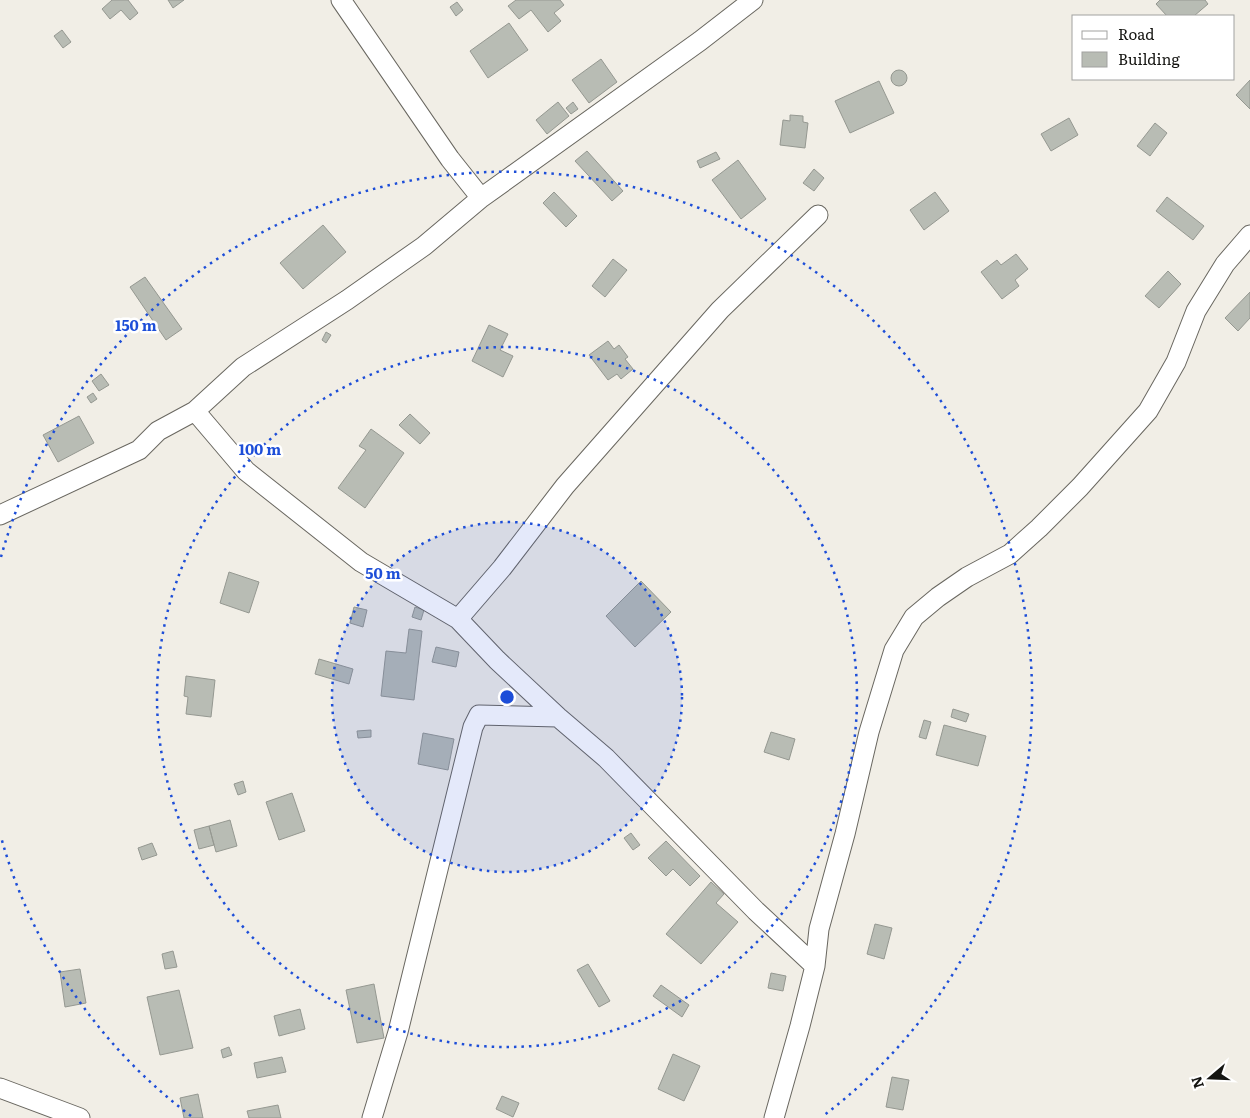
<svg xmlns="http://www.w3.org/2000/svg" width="1250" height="1118" font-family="Literata,serif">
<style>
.building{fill:#b8bcb4;stroke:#959891}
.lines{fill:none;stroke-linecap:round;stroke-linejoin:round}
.street-casing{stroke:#696760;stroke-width:21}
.street{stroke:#fff;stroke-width:19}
.ring{fill:none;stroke:#1d4ed8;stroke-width:2.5;stroke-dasharray:2.5 5}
.centre{fill:#1d4ed8;stroke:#fff;stroke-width:2.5}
.ring-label{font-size:15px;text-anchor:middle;font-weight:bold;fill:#1d4ed8;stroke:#fff;stroke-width:5;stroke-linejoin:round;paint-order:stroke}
</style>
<rect width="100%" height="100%" fill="#f1eee6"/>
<!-- building -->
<path class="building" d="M112 0H128L138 13 130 20 121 10 110 19 102 9Z
M168 0H184L173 8Z
M516 0H560L564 5 554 13 561 21 548 32 531 10 519 19 508 6Z
M1160 0H1205L1208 4 1194 16H1167L1156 4Z
M457 2 463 10 456 16 450 7Z
M509 23 528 50 488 78 470 51Z
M62 30 71 42 63 48 54 36Z
M601 59 617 82 589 103 572 80Z
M891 78a8 8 0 1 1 16 0a8 8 0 1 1-16 0Z
M1250 80V109L1236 95Z
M879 81 894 113 850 133 835 101Z
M558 102 569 116 547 134 536 120Z
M573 102 578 109 571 114 566 108Z
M790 115 803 116V122L808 123 805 148 780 145 783 120 790 121Z
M1069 118 1078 135 1051 151 1041 134Z
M1155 123 1167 133 1150 156 1137 146Z
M587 151 623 191 612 201 575 161Z
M716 152 720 159 700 168 697 161Z
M738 160 766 199 741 219 712 180Z
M814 169 824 178 814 191 803 183Z
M554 192 577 216 566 227 543 203Z
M935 192 949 211 924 230 910 210Z
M1167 197 1204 226 1193 240 1156 211Z
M323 225 346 252 303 289 280 263Z
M1016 254 1028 269 1015 280 1019 286 1002 299 981 272 997 260 1001 265Z
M613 259 627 270 605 297 592 286Z
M1168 271 1181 284 1159 308 1145 296Z
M145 277 182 329 166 340 130 287Z
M1250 292V318L1238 331 1225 318Z
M489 325 508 334 500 350 513 356 503 377 472 361Z
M326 332 331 335 326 343 322 340Z
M608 341 614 349 619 345 628 357 625 359 633 369 621 379 617 374 608 380 589 355Z
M101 374 109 385 99 391 92 381Z
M93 393 97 399 91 403 87 397Z
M410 414 430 433 420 444 399 425Z
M79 416 94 443 58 462 43 435Z
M371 429 404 453 365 508 338 488 366 450 359 446Z
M229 572 259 582 249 613 220 603Z
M641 581 671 612 635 647 606 616Z
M354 607 367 610 363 627 350 623Z
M415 607 424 610 421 620 412 617Z
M409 629 422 631 414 700 381 696 386 651 406 653Z
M436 647 459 652 456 667 432 662Z
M319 659 353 669 349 684 315 674Z
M186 676 215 680 211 717 186 714 188 697 184 696Z
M953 709 969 714 966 722 951 717Z
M924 720 931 722 926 739 919 737Z
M944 725 986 736 978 766 936 755Z
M371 730V737L358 738 357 731Z
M771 732 795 739 789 760 764 752Z
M423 733 454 739 448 770 418 764Z
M243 781 246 792 238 795 234 784Z
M292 793 305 831 279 840 266 802Z
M230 820 237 846 216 852 209 826Z
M209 826 214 845 199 849 194 830Z
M631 833 640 845 633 850 624 838Z
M666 841 700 876 690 886 673 869 666 876 648 858Z
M152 843 157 855 142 860 138 848Z
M711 882 724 894 716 903 738 922 701 964 666 934Z
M875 924 892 928 884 959 867 954Z
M173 951 177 967 165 969 162 954Z
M588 964 610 1001 599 1007 577 970Z
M80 969 86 1003 65 1007 60 972Z
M771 973 786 976 783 991 768 988Z
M374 984 384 1038 357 1043 346 990Z
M661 985 689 1005 682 1017 653 996Z
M179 990 193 1048 160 1055 147 997Z
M300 1009 305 1029 279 1036 274 1016Z
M229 1047 232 1055 223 1058 221 1050Z
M673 1054 700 1066 684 1101 658 1089Z
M282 1057 286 1072 257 1078 254 1063Z
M892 1077 909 1080 903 1110 886 1107Z
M198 1094 203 1118H184L180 1098Z
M502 1096 519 1103 513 1117 496 1109Z
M278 1105 281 1118H249L247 1111Z"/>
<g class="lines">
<!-- street casing -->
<g class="street-casing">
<path id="street" d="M481 198 700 41 753 0
M195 411 246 471 361 562 458 619 497 660 558 717 606 758 756 911 815 966
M0 515 139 450 158 431 195 411 243 367 347 300 424 246 481 198 450 159 341 0
M458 619 502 568 565 486 720 310 818 215
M0 1088 80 1118
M372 1118 398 1032 473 727 479 715 558 717
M774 1118 800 1026 815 966 819 929 845 834 869 732 894 650 914 617 938 597 967 577 1010 554 1039 528 1080 487 1148 411 1176 362 1196 311 1225 264 1250 235"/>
</g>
<!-- street -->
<use href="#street" class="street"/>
</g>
<!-- distance rings -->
<circle cx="507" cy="697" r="175" fill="#1d4ed8" fill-opacity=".12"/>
<g class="ring">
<circle cx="507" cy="697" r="175"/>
<circle cx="507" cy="697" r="350"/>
<path d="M191 1116A525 525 0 0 1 1 837M1 557A525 525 0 1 1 823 1116"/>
</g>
<circle cx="507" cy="697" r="8" class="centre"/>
<g class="ring-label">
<text x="136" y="331">150 m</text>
<text x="260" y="455">100 m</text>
<text x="383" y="579">50 m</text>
</g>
<!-- legend -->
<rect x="1072" y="15" width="162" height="65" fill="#ffffff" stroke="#a1a1a0"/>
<rect x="1082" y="31" width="25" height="8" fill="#ffffff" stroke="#a1a1a0"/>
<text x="1118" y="40" font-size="15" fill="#151512">Road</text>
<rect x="1082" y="52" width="25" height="15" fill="#b8bcb4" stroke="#a1a1a0"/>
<text x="1118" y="65" font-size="15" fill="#151512">Building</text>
<!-- north arrow -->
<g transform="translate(1210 1078) rotate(251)" stroke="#ffffff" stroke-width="4" paint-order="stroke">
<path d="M0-4L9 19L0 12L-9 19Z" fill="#151512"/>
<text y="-8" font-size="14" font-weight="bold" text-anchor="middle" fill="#151512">N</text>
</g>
</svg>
